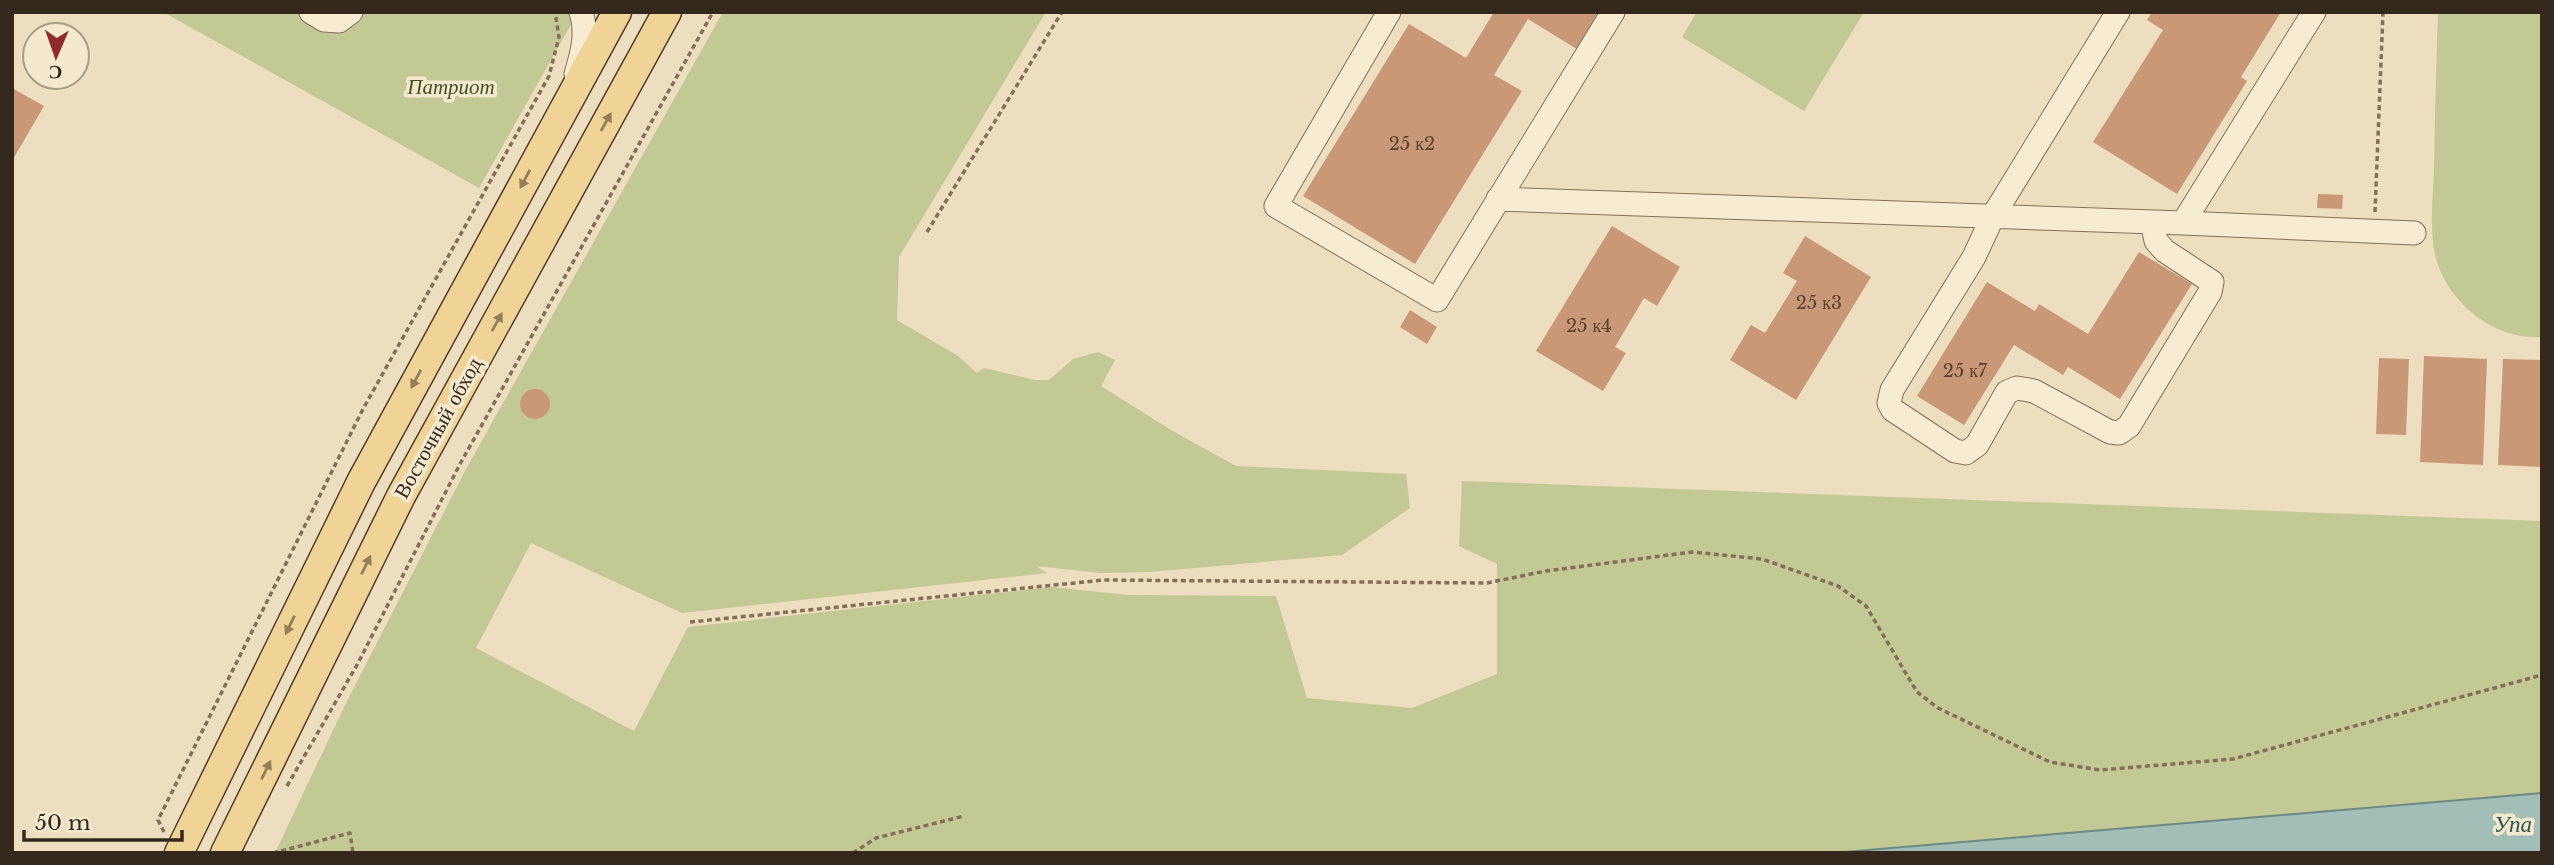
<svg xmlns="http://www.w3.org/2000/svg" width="2554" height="865" font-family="'Libre Baskerville',serif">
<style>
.green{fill:#c3c994}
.water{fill:#a2beb6;stroke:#6a8b83;stroke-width:2}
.building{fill:#c99876}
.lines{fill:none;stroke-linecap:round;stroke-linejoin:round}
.minor-casing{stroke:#846f58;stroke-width:25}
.major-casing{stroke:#523e2d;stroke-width:31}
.path{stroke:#846f58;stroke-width:3.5;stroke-dasharray:5 3.5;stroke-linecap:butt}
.minor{stroke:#f7ecd2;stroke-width:23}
.major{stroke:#efd397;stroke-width:28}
.oneway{fill:#927e5a}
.labels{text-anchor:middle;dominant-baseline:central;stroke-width:7;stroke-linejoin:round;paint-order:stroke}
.number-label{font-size:18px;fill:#594432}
.park-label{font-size:21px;font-style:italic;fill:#455023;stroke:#f4e9ce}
.street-label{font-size:21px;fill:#34281c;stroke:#f4e9ce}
.water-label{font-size:23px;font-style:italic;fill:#2c5351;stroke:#f4e9ce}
</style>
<rect width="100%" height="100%" fill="#ecdebf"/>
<!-- green -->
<path class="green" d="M163 12H578L479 188Z
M723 12H1046L899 257 897 320 958 356 977 373 984 368 1035 380H1049L1073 359 1098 352 1115 360 1101 386 1171 430 1236 466 1406 474 1410 508 1342 555 1149 572 1100 573 1036 566 1047 573 682 613 531 543 476 648 634 731 688 627 1052 587 1127 595 1276 596 1307 698 1412 708 1497 674V564L1459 546 1462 481 2542 521V810L1941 853H275L345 705 466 469Z
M1697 12H1864L1804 111 1682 37Z
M2438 12H2542V337C2496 340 2453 307 2438 265 2428 235 2433 200 2434 169 2435 117 2436 64 2438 12Z"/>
<!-- water -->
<path class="water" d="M2542 793V853H1832Z"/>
<!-- building -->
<path class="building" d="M1494 12H1603L1580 51 1528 19 1494 75 1522 91 1415 264 1303 196 1409 24 1466 58Z
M2152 12H2281L2241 77 2247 81 2177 194 2093 142 2163 30 2147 20Z
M12 88 44 106 12 161Z
M2318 194 2343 195 2342 209 2317 208Z
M1612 226 1680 267 1657 306 1644 298 1615 347 1626 353 1603 391 1536 351Z
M1805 236 1871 277 1796 400 1730 360 1751 325 1765 333 1797 281 1783 273Z
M2139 252 2192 284 2120 399 2068 367 2063 375 2014 345 1964 425 1917 396 1987 282 2035 311 2039 304 2088 334Z
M1410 310 1437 327 1427 344 1400 327Z
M2424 356 2487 359 2483 465 2420 462Z
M2379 358 2409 359 2406 435 2376 434Z
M2503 359 2542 360V467L2498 465Z
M520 404a15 15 0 1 1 30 0a15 15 0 1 1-30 0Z"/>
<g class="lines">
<!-- minor casing -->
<g class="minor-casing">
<path id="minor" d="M311 12 324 20 339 21 351 12
M1389 12 1276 206 1437 300 1613 12
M2118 12 1993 216 1974 257 1892 390 1889 403 1893 410 1955 451 1966 453 1977 445 2007 392 2017 388 2034 391 2110 432 2119 433 2129 426 2210 292 2212 282 2165 251 2156 241 2152 222
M576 74C582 54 588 33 581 12
M1498 199 2183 223 2314 12
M2183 223 2414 233"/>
</g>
<!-- major casing -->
<g class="major-casing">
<path id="major" d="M179 853 361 482 617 12
M225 853 401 496 667 12"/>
</g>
<!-- path -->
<path class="path" d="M2375 212 2383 12
M927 232 1062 12
M690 622 1104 580 1487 583 1546 571 1692 552 1762 559 1838 586 1866 606 1917 692 1938 708 2050 762 2100 770 2233 759 2542 675
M287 786 357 665 460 464 713 12
M164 832 158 820 363 409 549 76 559 37 555 12
M273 853 350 833 353 853
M853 853 876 838 964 816"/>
<!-- minor -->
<use href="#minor" class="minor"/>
<!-- major -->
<use href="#major" class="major"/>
</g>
<!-- one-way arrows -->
<defs><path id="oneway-solid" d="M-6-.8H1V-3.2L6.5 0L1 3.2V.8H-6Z" transform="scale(1.75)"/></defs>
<g class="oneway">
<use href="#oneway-solid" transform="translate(606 122) rotate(-61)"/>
<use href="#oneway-solid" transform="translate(525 179) rotate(118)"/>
<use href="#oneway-solid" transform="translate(497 322) rotate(-61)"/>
<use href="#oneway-solid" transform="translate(416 379) rotate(118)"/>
<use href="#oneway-solid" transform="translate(366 565) rotate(-64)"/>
<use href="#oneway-solid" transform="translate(290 625) rotate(116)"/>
<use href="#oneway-solid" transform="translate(266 770) rotate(-64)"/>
</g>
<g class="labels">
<!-- number labels -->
<g class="number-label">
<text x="1412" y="144">25 к2</text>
<text x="1819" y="303">25 к3</text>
<text x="1589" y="326">25 к4</text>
<text x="1965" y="371">25 к7</text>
</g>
<!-- park labels -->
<g class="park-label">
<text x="451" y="87">Патриот</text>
</g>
<!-- street labels -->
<g class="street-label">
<text transform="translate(438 428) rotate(-61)">Восточный обход</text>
</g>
<!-- water labels -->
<g class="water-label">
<text x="2513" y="824">Упа</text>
</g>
</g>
<!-- border -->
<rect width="2554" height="865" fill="none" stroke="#34281c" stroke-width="28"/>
<!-- north arrow -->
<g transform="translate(56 56) rotate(182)"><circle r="33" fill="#f4e9ce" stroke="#a79c87" stroke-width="2"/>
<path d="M0-5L12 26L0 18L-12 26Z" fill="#912a2c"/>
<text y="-10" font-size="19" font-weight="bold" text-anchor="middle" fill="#34281c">С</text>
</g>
<!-- scale -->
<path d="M24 830v10h158v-10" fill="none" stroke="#34281c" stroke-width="3.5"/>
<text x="35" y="830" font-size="21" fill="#34281c" stroke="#f4e9ce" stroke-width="5" paint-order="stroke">50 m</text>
</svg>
